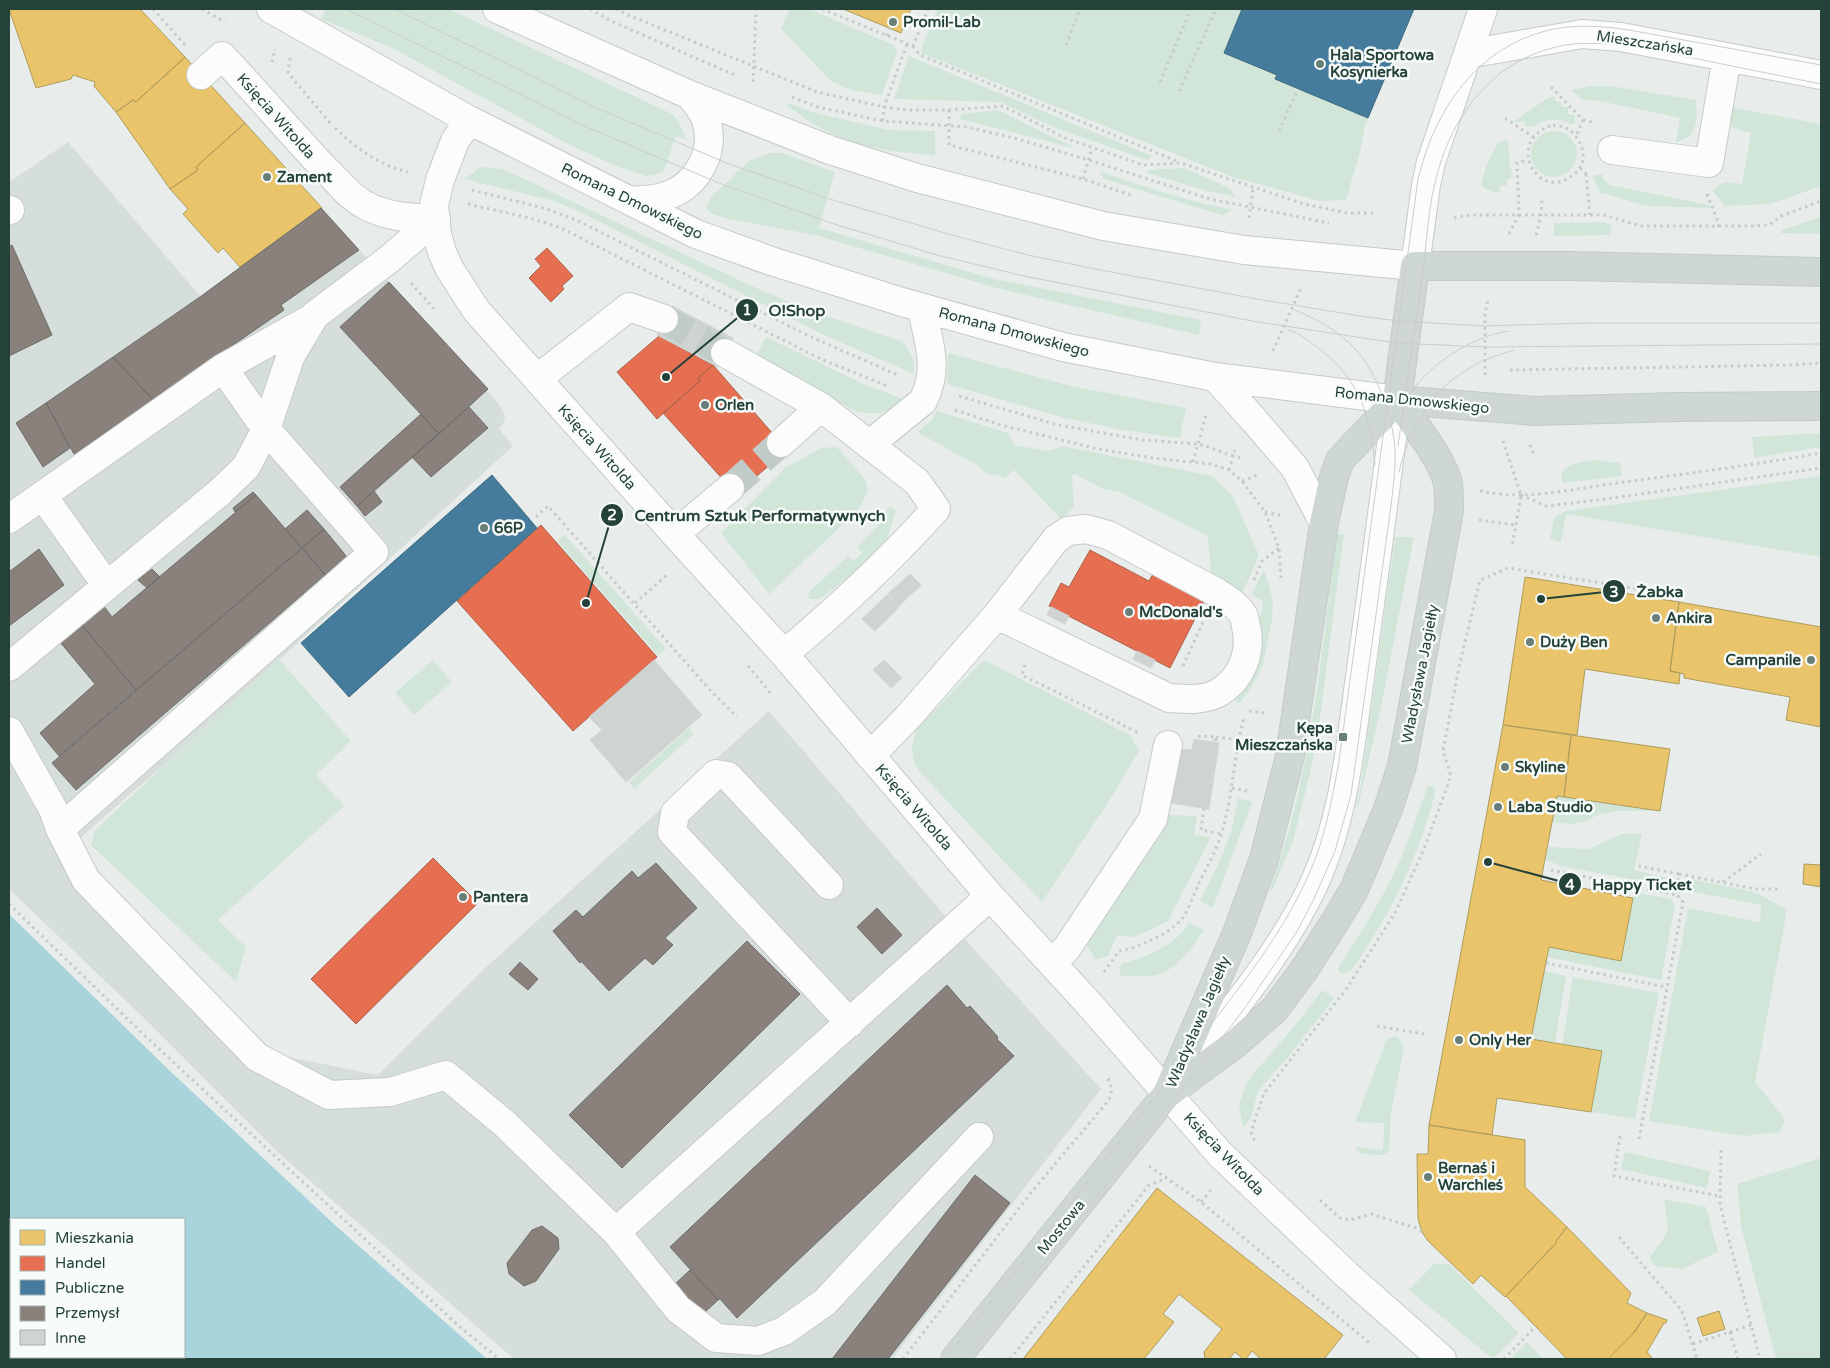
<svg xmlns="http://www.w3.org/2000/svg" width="1830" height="1368" font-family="'Varela Round',sans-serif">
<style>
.built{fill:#d6dedb}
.green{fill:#d1e6d8}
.water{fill:#a9d4db}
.homes{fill:#e9c46a;stroke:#ae9d5c}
.shops{fill:#e76f51;stroke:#ac624a}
.public{fill:#457b9d;stroke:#3b6a7f}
.industry{fill:#8a817c;stroke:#6b6e68}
.building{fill:#cfd4d2;stroke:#d1d6d4}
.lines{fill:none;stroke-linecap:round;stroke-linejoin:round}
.minor-tunnel{stroke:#c1cbc8;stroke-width:28;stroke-dasharray:28 14;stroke-linecap:butt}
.minor-casing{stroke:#c5cac8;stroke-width:30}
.major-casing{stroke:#c3ccc9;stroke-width:30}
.path{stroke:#c3ccca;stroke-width:3;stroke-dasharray:2.5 4;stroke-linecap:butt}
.minor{stroke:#fcfcfc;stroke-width:28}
.major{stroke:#cfd7d5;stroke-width:28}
.tram{stroke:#c9cdcc;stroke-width:1}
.poi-dot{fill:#697e78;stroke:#f7fbf9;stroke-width:2}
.labels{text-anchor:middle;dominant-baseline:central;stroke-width:5;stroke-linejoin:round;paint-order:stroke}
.poi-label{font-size:15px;font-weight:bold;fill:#24423a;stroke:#f7fbf9;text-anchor:start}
.street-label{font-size:15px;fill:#24423a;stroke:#f7fbf9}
.leader{fill:none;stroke:#24423a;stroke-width:2}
.callout-dot{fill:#24423a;stroke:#f7fbf9;stroke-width:2}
.mark-label{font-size:15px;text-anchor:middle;font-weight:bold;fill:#fff}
.callout-label{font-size:16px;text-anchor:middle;font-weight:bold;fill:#24423a;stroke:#f7fbf9;stroke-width:5;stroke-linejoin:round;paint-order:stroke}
</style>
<rect width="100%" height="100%" fill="#e8edeb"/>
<!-- built -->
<path class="built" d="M68 142 200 296 321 208 488 389 487 391 498 403 505 416 504 422 499 429 513 446 164 765 66 850 259 1051 378 1075 483 970 769 711 971 946 1101 1089 892 1359H514L284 1158 150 1024 9 889V182Z"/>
<!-- green -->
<path class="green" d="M326 9H449L672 114 679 122 686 140 676 136 664 171 655 175 646 176 618 167 570 145 390 47 321 19Z
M790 9H809L893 45 897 52 882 95 851 90 831 81 781 29Z
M937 9H1414L1365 125 1360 152 1346 200 1320 201 1233 177 921 53 923 44Z
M909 56 1152 156 1147 160 1058 129 1000 102 894 99Z
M1592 86H1611L1696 100C1697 119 1699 137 1676 142L1680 118 1600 101 1583 100 1571 90Z
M1555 96V101L1561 102V107H1568V114L1575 115V124L1572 125C1558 117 1546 118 1532 127L1531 126H1525V122H1513L1546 99Z
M788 103 815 113 890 130 935 131V155C899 152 863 150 830 133 815 126 801 115 787 106Z
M1730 107 1821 124V186L1770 204 1725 206 1713 191C1721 179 1730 183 1742 184L1751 133 1733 128 1728 123Z
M996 110 1004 113 1077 149 960 119 961 114Z
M1531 154a23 23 0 1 1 46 0a23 23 0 1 1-46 0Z
M1503 140H1507C1511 152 1507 162 1513 174L1511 175V179H1507V185L1500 186 1499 193 1490 191 1481 186 1486 166 1498 142H1503Z
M770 153H782L835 172 819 228 994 279 1201 320 1199 335 1000 289 815 235 728 219 713 214 706 208 711 197 749 161Z
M481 167 503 169 754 287 806 309 901 341C911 352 915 360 914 374L828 337 574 209 550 200 464 179Z
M1184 168 1229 188 1236 197 1204 190 1147 173 1148 170Z
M1099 171C1143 186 1187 201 1233 210L1223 215 1208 211 1104 179Z
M1602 174 1604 180 1610 185 1710 205 1709 208 1650 206 1635 203 1604 193H1600L1593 176Z
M1821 217V234L1780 233 1782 230Z
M1603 222 1611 225V235L1554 236V223Z
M766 337 859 382 908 401C888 412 880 415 857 412L755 357Z
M948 353 1071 386 1186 408 1180 438 1122 430 1061 417 947 384Z
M937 411 1008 433 1014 445 1047 451 1063 446 1212 476 1232 495 1259 555 1243 592 1211 573 1208 536 1119 492 1103 489 1075 474 1072 475 1074 507 1062 520 1014 470 1005 478 998 475 986 474 980 467 917 432 930 422Z
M1821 433V447L1754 458 1752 437Z
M837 447 865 479 868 491 858 510 769 594 721 533 785 468 821 448Z
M1597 460 1620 463 1622 476 1563 483 1561 475C1569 462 1583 461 1597 460Z
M1821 476V557L1566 514 1561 542 1550 539 1554 518 1566 511Z
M890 506 896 511 887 539 856 571 820 599H809L808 593 848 556 854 561 862 553 857 547 880 524 886 510Z
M1337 534H1344L1318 733 1310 773 1293 841 1273 888 1269 892C1312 777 1321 654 1337 534Z
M565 535 666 649 658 655 557 541Z
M1395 537H1414L1381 707 1358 806 1356 809 1361 784Z
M1264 569 1273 600 1272 619 1263 664 1254 683 1240 703 1231 698 1251 669 1263 602 1252 594Z
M279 659 351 741 316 775 344 806 218 920 246 947 236 982 91 845 95 830Z
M433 660 452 682 414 715 395 693Z
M984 660 1130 735 1139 751 1109 801 1042 902 919 771 914 763 912 747 916 729Z
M689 728 694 734 634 789 629 782Z
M1428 785 1436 788C1425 840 1395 906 1365 950 1361 956 1357 964 1352 969 1350 971 1345 973 1342 974L1337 970C1358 937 1380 903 1397 867 1409 841 1418 813 1428 785Z
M1557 796 1660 811H1617L1597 815 1585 822 1571 824 1552 822Z
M1238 798 1252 802 1213 908 1200 901 1222 856 1232 829Z
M1168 815 1197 816 1194 835 1211 837 1168 921 1135 937 1117 935 1108 956 1096 960 1086 944 1167 825Z
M1621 834H1642L1634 870 1672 879V887L1560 866 1545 859 1548 847 1589 849Z
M1689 879 1755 892 1787 910 1755 1082 1785 1119 1780 1132 1744 1136 1649 1121 1688 908 1760 922 1761 905 1683 890 1685 883Z
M1634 892 1671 899 1675 905 1661 980 1547 957 1549 947 1621 961Z
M1189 923 1204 930C1192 948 1178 969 1156 975 1145 978 1131 975 1120 976L1121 964C1146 957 1175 946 1189 923Z
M1544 971 1566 976 1555 1043 1531 1039Z
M1573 977 1659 993 1635 1119 1591 1112 1602 1052 1562 1045Z
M1322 990 1334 998 1290 1055 1258 1091 1251 1117 1243 1128 1239 1105 1246 1085 1254 1073 1293 1028Z
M1392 1037H1398L1404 1047 1391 1113 1389 1151 1383 1155 1361 1154 1356 1149V1147L1383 1150 1384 1123 1355 1122 1387 1039Z
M1625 1152 1710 1171 1707 1188 1621 1169Z
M1821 1158V1359H1776L1741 1226 1737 1184Z
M1664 1199 1706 1207 1718 1252 1682 1269 1656 1266 1649 1258 1663 1239 1668 1228Z
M1434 1264H1449L1519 1333 1493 1359 1409 1290Z
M1527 1342 1543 1359H1510Z"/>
<!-- water -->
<path class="water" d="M9 914 172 1073 335 1225 487 1359H153L148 1357H184V1219H11V1357H131L128 1359H9Z"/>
<!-- homes -->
<path class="homes" d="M9 9H140L185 57 136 102 133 100 116 112 94 86 95 82 73 75 71 79 36 88Z
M843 9H911L901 33Z
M185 57 245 123 196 167 198 170 170 189 116 112 133 100 136 102Z
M245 123 322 208 240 267 223 248 218 253 183 214 188 209 170 189 198 170 196 167Z
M1525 577 1679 602 1670 671 1680 673 1679 684 1585 669 1577 735 1503 725Z
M1679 602 1821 627V727L1786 720 1790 697 1684 678V674L1670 671Z
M1503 725 1571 735 1564 797 1557 796 1541 880 1633 898 1621 961 1549 947 1547 957 1531 1039 1602 1051 1591 1112 1497 1098 1492 1135 1429 1125Z
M1571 735 1670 749 1660 811 1564 797Z
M1804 864 1821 865V887L1803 884Z
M1429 1125 1525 1140V1187L1567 1227 1556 1241 1557 1242 1505 1297 1481 1275 1473 1284 1428 1241 1422 1232 1418 1219 1417 1154H1428Z
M1157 1188 1343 1335 1324 1359H1261L1252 1351 1246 1359H1243L1235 1352 1229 1359H1205L1204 1352 1222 1329 1179 1294 1163 1314 1174 1322 1144 1359H1023Z
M1567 1227 1631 1293 1627 1303 1647 1313 1633 1334 1608 1359H1567L1506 1296 1557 1242 1556 1241Z
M1719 1311 1725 1329 1703 1336 1697 1318Z
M1647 1313 1667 1320 1666 1323H1664L1647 1352 1653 1359H1608L1633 1334Z"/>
<!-- shops -->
<path class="shops" d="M547 248 573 276 562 286 564 289 551 302 529 278 541 266 535 259Z
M659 336 713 365 698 378 700 381 657 419 617 372Z
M713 365 787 450 736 494 663 413 700 381 698 378Z
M541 525 657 657 573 731 457 601Z
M1090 550 1149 581 1153 574 1204 601 1170 668 1049 606 1061 583 1069 587Z
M433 858 478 903 356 1024 311 979Z"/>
<!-- public -->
<path class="public" d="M1242 9H1414L1368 118 1275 79 1277 75 1224 53Z
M492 475 537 528 349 697 301 643Z"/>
<!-- industry -->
<path class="industry" d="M321 208 359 250 281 305 284 310 153 400 113 357 200 297Z
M12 245 52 335 9 356V247Z
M389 282 488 389 439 434 340 327Z
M113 357 153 400 74 454 46 403Z
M46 403 70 448 43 467 16 423Z
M469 407 488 428 431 477 412 457Z
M421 414 439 434 357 506 340 487Z
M374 491 382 502 365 516 357 506Z
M253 492 256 495 235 512 233 508Z
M256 495 302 548 136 690 81 624 103 605 112 617Z
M307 510 324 529 302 548 285 529Z
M324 529 347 557 325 575 302 548Z
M302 548 325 575 76 790 52 763Z
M39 549 64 585 9 626V572Z
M152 569 160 577 147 588 138 580Z
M81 624 136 690 59 756 40 733 95 684 60 642Z
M656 863 697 908 665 938 673 945 653 965 645 958 609 991 581 961 580 963 553 931 576 910 583 917 632 871 638 878Z
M877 908 902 935 882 954 857 927Z
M747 941 800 994 622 1168 569 1115Z
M520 962 538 979 528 990 509 974Z
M947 985 967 1008 970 1006 998 1037 997 1039 1014 1056 737 1318 720 1299 718 1300 670 1247Z
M975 1175 1010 1203 888 1359H832Z
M542 1226 558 1238 559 1249 536 1281 524 1286 509 1274 507 1263 532 1230Z
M690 1270 718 1300 703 1314 675 1284Z"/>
<!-- building -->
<path class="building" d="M672 306 733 338 718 367 657 335Z
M910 574 921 585 899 606 888 594Z
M887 595 899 607 875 631 862 619Z
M1051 607 1069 616 1065 624 1047 615Z
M1137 651 1155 660 1151 668 1133 659Z
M654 660 702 715 642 768 606 727 602 730 589 717Z
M884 660 902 678 891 688 873 670Z
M606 727 642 768 626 782 590 740Z
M1194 739 1219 743 1209 809 1170 803 1179 749 1192 750Z"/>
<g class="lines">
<!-- minor-tunnel -->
<path class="minor-tunnel" d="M664 319 725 353
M730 488 781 443"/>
<!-- minor casing -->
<g class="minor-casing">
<path id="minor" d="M271 9 469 120 696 234 771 261 902 302 1063 347 1215 377 1397 400C1385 492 1373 585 1360 677 1350 748 1344 820 1313 886 1279 957 1225 1019 1177 1081
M497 9 690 95 830 150 917 178 1103 226 1244 250 1415 266 1426 185 1431 162 1483 9
M1468 54 1582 34 1621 37 1821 75
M201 75 222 56C257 93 290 132 325 169 338 181 349 197 365 205 386 217 412 218 436 219
M469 120 455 141 440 180 434 205 437 234 442 252 449 268 476 310 675 534 784 654 990 896 1090 1005 1220 1154 1348 1276 1442 1359
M1612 150 1709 163 1727 57
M631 201C643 200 657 200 669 195 698 184 716 151 706 120 703 110 696 103 690 95
M9 210H10
M725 353 821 407 917 482 936 509C889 561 838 609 784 654
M1215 377 1254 420 1295 468 1324 523
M537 379 629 307 664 319
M781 443 821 407
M870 444 923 401C940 367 928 342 922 308
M43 496 107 586
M9 519 223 368 314 317
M675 534 730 488
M9 667 220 492 246 467 266 429 291 355 315 315 388 260 436 219
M9 731 53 809 60 829 86 880 257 1057 329 1095 390 1092 446 1075 505 1124 616 1232 678 1309 716 1338 758 1341 784 1331 825 1302 979 1137
M870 756 908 717 997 615 1056 539 1068 531 1086 529 1108 535 1216 592C1225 598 1238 605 1243 615 1245 617 1245 623 1246 626 1252 652 1242 679 1218 693 1203 701 1185 699 1169 698L997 615
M60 829 374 552 266 429 223 368
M829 885 728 776 716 774 675 813 672 832 850 1023
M1052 963 1067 948 1153 819 1168 745
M616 1232 990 896"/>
</g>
<!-- major casing -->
<g class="major-casing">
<path id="major" d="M1397 400 1535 411 1677 407 1821 406
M1167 1094 1237 933 1264 859 1290 756 1324 523 1334 477 1340 460 1397 400 1415 266H1571L1821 272
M955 1359 1167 1094 1235 1044 1274 1010 1304 970 1336 920 1354 890 1388 809 1402 766 1449 511C1449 502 1449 493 1448 484 1443 460 1412 421 1397 400"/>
</g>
<!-- path -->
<path class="path" d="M153 9 185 45
M202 9 225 22
M590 9 611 21 737 76
M616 9 628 15 817 92 884 107 907 110H949L1003 106 1065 138 1143 165 1181 163 1304 204 1347 213H1373
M822 9 913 46 928 9
M887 36 890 28
M1066 45 1080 9
M913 46 920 55 1179 162
M290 58 288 73 331 124
M272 62 275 49
M753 82 756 9
M1160 82 1191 9
M1551 87 1583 120 1576 137
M1179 91 1216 9
M792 97 818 107 883 121 967 127 1014 138 1089 160 1210 199 1329 223
M949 110V145L1083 179 1131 195
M1505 118 1533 137
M1583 120 1596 123
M883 121 884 107 907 44
M1553 125C1556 126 1561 126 1564 127 1578 133 1588 153 1581 166 1578 172 1572 176 1567 179 1536 197 1505 140 1553 125Z
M335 128C357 149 379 165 408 172
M1279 131 1298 89
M1580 168 1586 174H1589
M1586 174 1590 215
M1083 179 1092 148
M472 190 547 209 576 220 809 336 898 375
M1707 194 1717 219 1719 227
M468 204 530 218 559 227 823 360 890 387
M1249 218 1253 188
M1454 218 1470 215H1604L1641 226H1752L1769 225 1781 216 1821 201
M1509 234 1518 216 1519 208 1517 163 1528 160
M1536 235 1541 215 1542 200
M411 283 434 309
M1273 351 1301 288
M1510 370 1791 365 1821 363
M1485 375V315L1488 299
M959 396 1058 425 1143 440 1199 444 1233 456 1235 450
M955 410 1001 425 1098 449 1153 458 1210 464 1229 470 1242 481 1265 512 1279 548 1281 578
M1503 441 1521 495 1512 547
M1530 445 1534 455
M1193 462 1206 415
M1229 470 1233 456 1242 458
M1242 481 1258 475
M1480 491C1525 501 1573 489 1617 483 1685 474 1753 465 1821 453
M1521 495 1546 506 1599 500 1821 468
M1265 512 1283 516
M536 517 548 506 709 689 737 717
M1479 520 1516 525
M1254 580 1262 561 1279 548
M635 603 667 575
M1025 665 1022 675 1139 733
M748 666 773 696
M1183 666 1203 622
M1249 711 1265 713
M1198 736 1216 737 1215 742
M1216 737 1238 740
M1232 788 1247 791
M1204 808 1201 830 1222 834
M1551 870 1677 895 1679 874 1639 866
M1679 874 1755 889H1778
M1723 882 1761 854
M9 904 144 1035 460 1327 499 1359
M1546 963 1666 987
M1104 972 1119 951C1137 948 1167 935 1180 921 1189 911 1194 893 1200 881 1208 865 1217 849 1222 832 1233 794 1234 755 1244 717
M1377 1026 1424 1034
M1620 1136 1614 1176 1720 1196
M1639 1139 1683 902 1677 895
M1253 1140 1254 1139 1251 1132 1264 1093 1345 991 1395 913 1424 849 1451 776 1443 751 1459 667 1480 580 1508 568 1682 596
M1721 1150 1720 1205 1760 1359
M1149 1166 1201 1202 1372 1345
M1320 1200 1340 1218 1350 1220 1371 1214 1416 1228 1422 1232
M1201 1202 1211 1190
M1619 1237 1682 1311 1697 1359
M1730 1332 1738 1359
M1693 1344 1751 1325
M903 1359 1034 1189 1109 1100 1112 1089 1108 1078
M1010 1359 1149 1185 1165 1179
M1504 1359 1535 1327"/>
<!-- minor -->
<use href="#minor" class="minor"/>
<!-- major -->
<use href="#major" class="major"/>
<!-- tram -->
<path class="tram" d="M346 9 591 129 719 183 834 224 937 255 1024 276 1252 321 1396 343 1487 347 1821 344
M395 9 599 109 729 164 836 201 959 237 1028 255 1090 268 1257 299 1366 317 1399 321 1482 326 1590 323H1821
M1288 330C1300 333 1311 343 1321 350 1361 382 1370 416 1375 465
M1405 400C1428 365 1468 338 1508 331
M1398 446C1406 387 1415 328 1423 270 1427 241 1428 211 1435 183 1449 120 1490 62 1556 47 1579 41 1604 44 1628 45L1821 84
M1399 472C1408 432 1431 390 1468 369 1482 360 1498 355 1514 350
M945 1359C1025 1259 1107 1160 1185 1058 1230 999 1279 942 1309 874 1325 838 1332 800 1339 761L1418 179C1435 109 1476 48 1549 30 1575 24 1603 26 1629 30L1821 65
M966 1359 1048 1259 1242 1012 1296 933 1313 901 1335 851 1351 795 1391 506C1393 487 1396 468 1395 449 1393 418 1377 372 1356 350 1340 332 1317 319 1295 310"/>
</g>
<!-- markers -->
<g class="poi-dot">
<circle cx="893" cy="22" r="5"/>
<circle cx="1320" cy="64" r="5"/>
<circle cx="267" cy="177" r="5"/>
<circle cx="705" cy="405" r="5"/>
<circle cx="484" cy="528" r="5"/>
<circle cx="1129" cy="612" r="5"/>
<circle cx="1656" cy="618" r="5"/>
<circle cx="1530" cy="642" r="5"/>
<circle cx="1811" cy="660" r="5"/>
<rect x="1338" y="732" width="10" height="10" rx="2.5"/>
<circle cx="1505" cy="767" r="5"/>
<circle cx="1498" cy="807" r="5"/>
<circle cx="463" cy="897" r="5"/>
<circle cx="1459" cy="1040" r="5"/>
<circle cx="1428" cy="1177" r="5"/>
</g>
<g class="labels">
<!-- poi labels -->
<g class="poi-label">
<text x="903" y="22">Promil-Lab</text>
<text x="1330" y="55">Hala Sportowa<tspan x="1330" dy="17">Kosynierka</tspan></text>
<text x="277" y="177">Zament</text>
<text x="715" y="405">Orlen</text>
<text x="494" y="528">66P</text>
<text x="1139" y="612">McDonald's</text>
<text x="1666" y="618">Ankira</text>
<text x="1540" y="642">Duży Ben</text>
<text x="1801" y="660" text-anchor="end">Campanile</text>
<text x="1333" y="728" text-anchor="end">Kępa<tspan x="1333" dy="17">Mieszczańska</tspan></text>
<text x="1515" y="767">Skyline</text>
<text x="1508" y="807">Laba Studio</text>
<text x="473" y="897">Pantera</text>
<text x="1469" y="1040">Only Her</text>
<text x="1438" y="1168">Bernaś i<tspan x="1438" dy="17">Warchleś</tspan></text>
</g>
<!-- street labels -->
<g class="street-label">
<text transform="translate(1645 43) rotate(9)">Mieszczańska</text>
<text transform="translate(276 116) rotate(48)">Księcia Witolda</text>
<text transform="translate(632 201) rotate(26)">Romana Dmowskiego</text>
<text transform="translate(1014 332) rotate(15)">Romana Dmowskiego</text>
<text transform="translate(1412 400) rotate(6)">Romana Dmowskiego</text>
<text transform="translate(597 447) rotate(48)">Księcia Witolda</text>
<text transform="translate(1420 674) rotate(-79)">Władysława Jagiełły</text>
<text transform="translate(914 807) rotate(49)">Księcia Witolda</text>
<text transform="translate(1198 1022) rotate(-67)">Władysława Jagiełły</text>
<text transform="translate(1224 1154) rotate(46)">Księcia Witolda</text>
<text transform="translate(1061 1227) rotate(-51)">Mostowa</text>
</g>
</g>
<!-- callouts -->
<path class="leader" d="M666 377L747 310M586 603L612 515M1541 599L1614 591M1488 862L1570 884"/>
<g class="callout-dot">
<circle cx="666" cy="377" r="5"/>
<circle cx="586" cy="603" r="5"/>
<circle cx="1541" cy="599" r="5"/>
<circle cx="1488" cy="862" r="5"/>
<circle cx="747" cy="310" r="12"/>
<circle cx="612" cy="515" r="12"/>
<circle cx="1614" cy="591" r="12"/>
<circle cx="1570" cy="884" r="12"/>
</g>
<g class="mark-label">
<text x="747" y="315">1</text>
<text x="612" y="520">2</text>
<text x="1614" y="597">3</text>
<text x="1570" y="890">4</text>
</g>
<g class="callout-label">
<text x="797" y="316">O!Shop</text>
<text x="760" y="521">Centrum Sztuk Performatywnych</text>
<text x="1660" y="597">Żabka</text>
<text x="1642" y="890">Happy Ticket</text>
</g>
<!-- border -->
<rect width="1830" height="1368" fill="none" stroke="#24423a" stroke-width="20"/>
<!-- legend -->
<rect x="10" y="1218" width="175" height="140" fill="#f7fbf9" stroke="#a3b1ad"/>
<rect x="20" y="1230" width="25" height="15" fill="#e9c46a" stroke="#a3b1ad"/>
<text x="55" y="1243" font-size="15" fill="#24423a">Mieszkania</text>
<rect x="20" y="1256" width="25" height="15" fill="#e76f51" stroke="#a3b1ad"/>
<text x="55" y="1268" font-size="15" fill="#24423a">Handel</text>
<rect x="20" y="1280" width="25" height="15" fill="#457b9d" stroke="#a3b1ad"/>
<text x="55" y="1293" font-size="15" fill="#24423a">Publiczne</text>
<rect x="20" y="1306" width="25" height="15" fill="#8a817c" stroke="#a3b1ad"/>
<text x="55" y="1318" font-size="15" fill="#24423a">Przemysł</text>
<rect x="20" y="1330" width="25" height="15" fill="#cfd4d2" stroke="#a3b1ad"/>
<text x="55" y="1343" font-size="15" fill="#24423a">Inne</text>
</svg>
